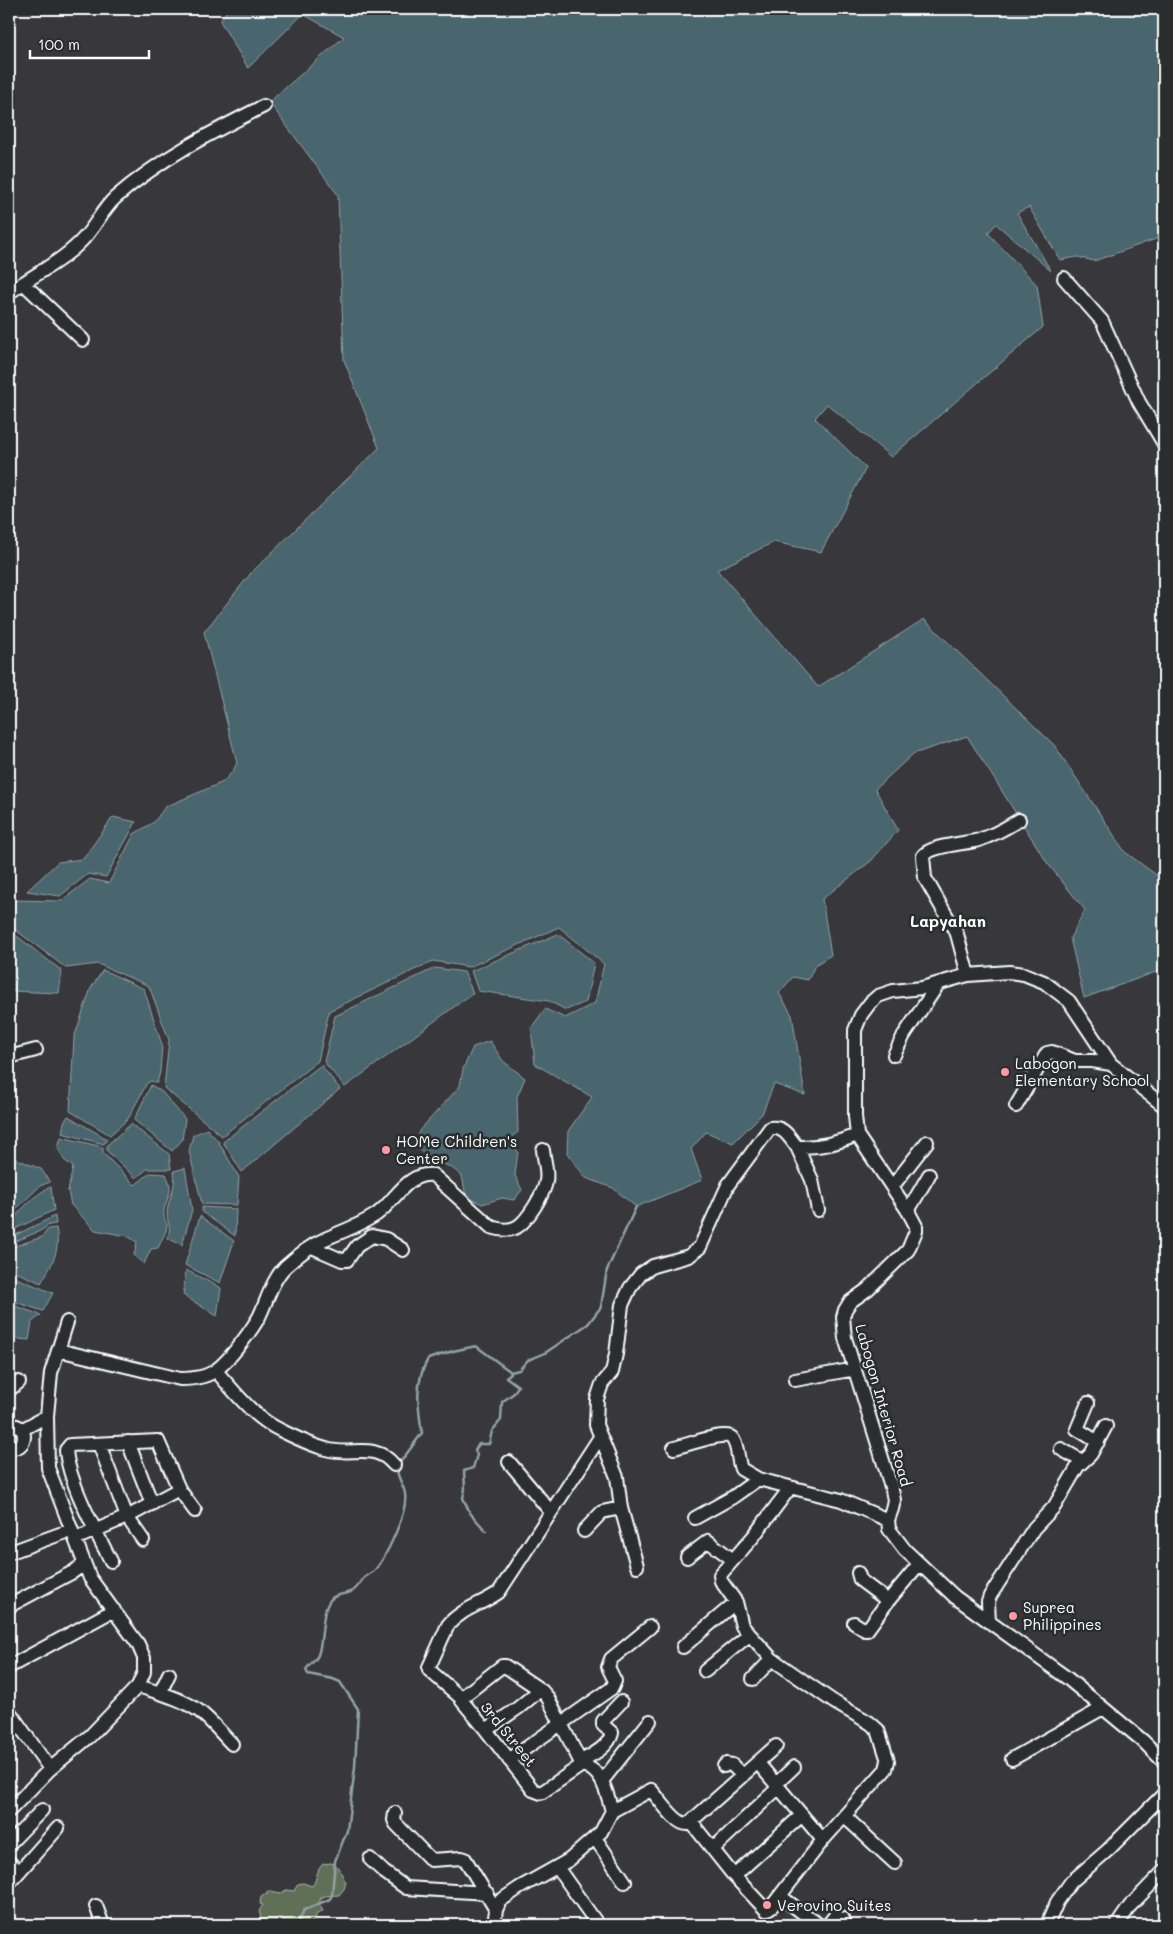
<svg xmlns="http://www.w3.org/2000/svg" width="1173" height="1934" font-family="Mali,sans-serif">
<style>
.green{fill:#616f57;stroke:#b0b7ab}
.water{fill:#4a656e;stroke:#92a3a8}
.lines{fill:none;stroke-linecap:round;stroke-linejoin:round}
.stream{stroke:#92a3a8;stroke-width:2.5}
.minor-casing{stroke:#fff;stroke-width:16}
.minor{stroke:#2a2d2e;stroke-width:12}
.poi-dot{fill:#ff9aa2;stroke:#2a2d2e;stroke-width:2}
.labels{text-anchor:middle;dominant-baseline:central;stroke-width:5;stroke-linejoin:round;paint-order:stroke}
.poi-label{font-size:15px;fill:#fff;stroke:#2a2d2e;text-anchor:start}
.street-label{font-size:15px;fill:#fff;stroke:#2a2d2e}
.neighbourhood-label{font-size:16px;font-weight:bold;fill:#fff;stroke:#2a2d2e}
</style>
<rect width="100%" height="100%" fill="#38373b"/>
<filter id="ink" filterUnits="userSpaceOnUse"><feTurbulence type="fractalNoise" baseFrequency=".02" numOctaves="2"/><feDisplacementMap in="SourceGraphic" scale="10" xChannelSelector="R" yChannelSelector="G"/><feConvolveMatrix kernelMatrix="1 2 1 2 8 2 1 2 1" color-interpolation-filters="sRGB"/></filter>
<g filter="url(#ink)">
<!-- green -->
<path class="green" d="M331 1863C340 1865 341 1875 346 1882L344 1889 339 1895 324 1896 322 1899 321 1897 319 1904 323 1911 317 1914 311 1925H283L284 1921 282 1918H278L273 1924 263 1925 259 1911 263 1905 260 1904 261 1896 264 1894H268L267 1891 280 1894 286 1890 294 1891 298 1884 303 1883 312 1886C318 1879 315 1872 323 1864Z"/>
<!-- water -->
<path class="water" d="M228 9H1164V236L1094 261 1077 257 1060 260 1029 207 1017 213 1051 271 996 224 988 233 1037 285 1043 327 891 457 827 404 815 418 866 468 821 552 774 542 717 570 818 687 924 619 1055 746 1125 852 1159 877 1164 874V969L1084 998 1070 938 1085 910 1048 864 967 736 913 754 875 789 898 830 871 861 822 899 831 955 815 965 808 980 793 977 779 993 792 1015 805 1095 774 1084 762 1114 733 1143 706 1132 691 1149 702 1180 636 1207 613 1188 586 1178 567 1153 568 1131 592 1097 535 1064 531 1028 545 1009 565 1018 595 1003 604 964 559 927 469 967 433 961 329 1011 318 1061 222 1136 164 1088 169 1040 149 986 98 964 66 968 9 925V900L61 901 90 879 109 883 134 834 154 822 165 807 223 782 233 771 237 763 204 632 251 573 379 448 344 360 338 195 269 102 344 37 303 14 248 68 220 21Z
M113 817 136 822 106 877 88 874 60 896 27 891 58 862 83 859Z
M9 930 62 971 59 993 9 991Z
M558 934 594 963 586 1002 566 1010 549 1001 478 991 471 971Z
M435 968 464 972 473 993 345 1087 324 1062 335 1016Z
M103 970 144 989 162 1045 160 1072 157 1083 151 1081 147 1083 128 1119 110 1135 70 1111 74 1038 91 988Z
M490 1041 503 1061 525 1078 517 1097 518 1132 509 1139 518 1152 515 1175 522 1190 514 1200 502 1198 482 1204 466 1196 462 1176 452 1168 424 1155 416 1146 419 1131 460 1086 463 1069 473 1047Z
M321 1065 340 1089 242 1172 223 1142Z
M151 1085 162 1092 185 1119 182 1140 172 1151 134 1120Z
M68 1116 107 1139 104 1144 62 1133 64 1122Z
M131 1124 169 1154 171 1169H147L136 1178 107 1151V1145Z
M207 1129 218 1141 239 1177 237 1205 202 1204 189 1151 193 1135Z
M61 1137 103 1147V1153L135 1185 150 1173 166 1174C168 1179 171 1185 170 1190 168 1203 159 1211 167 1224L166 1231 158 1248 151 1249 144 1264 134 1256 137 1242 127 1236 95 1230 71 1205 68 1191 73 1167 64 1160 58 1148Z
M9 1156 41 1169 50 1182 40 1186 13 1212 9 1209Z
M185 1168 192 1210 182 1245 167 1238C172 1227 168 1225 167 1215 167 1199 177 1190 174 1171Z
M51 1187 54 1210 9 1232C9 1218 37 1192 51 1187Z
M202 1207 236 1209 235 1236 202 1212Z
M55 1216 56 1224 49 1225 40 1231 9 1244V1238Z
M200 1216 234 1241 220 1283 185 1265Z
M56 1228C61 1250 52 1265 41 1283L9 1269V1248L42 1237 48 1229Z
M186 1270 221 1288 217 1316 183 1295Z
M9 1275 53 1293 43 1311 9 1300Z
M9 1304 41 1315 32 1322 29 1340 9 1338Z"/>
<g class="lines">
<!-- stream -->
<path class="stream" d="M399 1464 422 1433C418 1407 414 1383 428 1359L453 1351 476 1346 511 1372 519 1370 528 1360 545 1353 588 1324 601 1307 607 1270 636 1207
M486 1531 470 1513 463 1498 465 1489 464 1471 473 1468 477 1455 475 1450 479 1444H489L492 1431 501 1420 502 1402 514 1393 518 1386 506 1377 511 1373
M297 1925 304 1910 330 1899 332 1895 335 1861 347 1831 355 1767 358 1709 340 1682 333 1679 308 1674 306 1670C309 1664 316 1661 318 1655 324 1639 320 1612 331 1599 338 1592 348 1596 355 1589 358 1587 359 1583 362 1580 365 1576 370 1574 374 1571 386 1558 408 1512 405 1494 404 1485 397 1478 397 1469"/>
<!-- minor casing -->
<g class="minor-casing">
<path id="minor" d="M1064 278 1102 321 1139 402 1164 444
M23 283 83 340
M9 293C34 274 64 261 85 237 96 225 103 209 115 198 159 159 212 132 264 106
M968 975 957 934 925 878 923 856C931 845 965 844 979 840 994 835 1006 828 1019 820
M894 1055 904 1035 939 983
M9 1057 36 1050
M1016 1106 1047 1053 1052 1052 1075 1061H1092L1111 1064
M1164 1106 1111 1064 1069 1001 1044 982 1024 974 1009 972 968 975 922 988 893 991 878 996 870 1003 861 1015 855 1030V1116L857 1135 908 1211 916 1226V1231L908 1250 868 1289 850 1302 845 1310 843 1317 845 1338 892 1490 894 1500 892 1509 888 1520 889 1529 905 1550 955 1597 1067 1678 1143 1741 1164 1762
M797 1147 812 1180 818 1210
M1164 1181V1180
M892 1187 927 1142
M908 1211 929 1175
M312 1247 342 1260H347L357 1246 372 1236 386 1239 403 1250
M58 1350 180 1379C192 1379 206 1378 216 1370 229 1361 251 1331 259 1317 267 1301 272 1280 285 1267 297 1256 311 1245 325 1239 343 1231 361 1225 377 1214 396 1200 407 1172 433 1175L491 1227C515 1235 523 1225 535 1206 539 1199 545 1190 546 1181 548 1172 544 1160 543 1150
M216 1371C235 1392 254 1418 280 1430 294 1437 311 1445 326 1449 351 1457 374 1441 394 1465
M795 1380 855 1369
M9 1390 19 1382
M1088 1403 1077 1429 1098 1442
M9 1426C29 1421 29 1452 9 1447
M23 1429 47 1416
M128 1442 152 1504
M99 1444 127 1517 143 1540
M674 1448C684 1446 727 1430 732 1438 739 1447 737 1459 741 1469L758 1479 841 1500 888 1520
M1061 1449 1082 1461
M509 1462 551 1512
M695 1518 733 1497 758 1479
M584 1531 602 1512 621 1508
M75 1539 127 1517 179 1489
M11 1552 71 1530
M687 1557 708 1541 733 1560
M111 1561C96 1532 68 1481 66 1450L70 1445 158 1441 179 1489 195 1511
M637 1566 621 1508 617 1477 596 1425 597 1399 602 1384 612 1372 616 1354 622 1305 630 1288 641 1274 653 1266 689 1256 700 1247 728 1185 770 1128C784 1126 789 1137 797 1147 819 1148 837 1143 857 1135
M858 1573 860 1580 888 1601 919 1564
M13 1604 73 1572 84 1564
M989 1622 988 1602 990 1596 1034 1528 1054 1507 1078 1466 1091 1454 1106 1426
M854 1623 865 1630H867L888 1601
M683 1647 736 1602
M9 1667 114 1610
M705 1671 749 1635
M753 1679 772 1659
M138 1686C159 1693 181 1698 199 1711 211 1720 221 1733 232 1744
M160 1693 169 1674
M461 1698 502 1666H505L542 1691 548 1698 582 1765C603 1770 607 1794 612 1811
M9 1711 50 1769
M486 1730 518 1708 540 1690
M1012 1759 1103 1708
M509 1760 612 1688 615 1681 608 1667 611 1659 650 1627
M581 1761C592 1755 609 1747 612 1733L603 1725V1721L621 1702
M758 1763 823 1840
M582 1765 541 1793 533 1790 486 1730 462 1701 461 1698 429 1670V1667L448 1625C461 1609 483 1604 499 1592L600 1437
M724 1766 726 1764 732 1765 743 1776
M602 1781 650 1721
M776 1784 794 1767
M9 1811 50 1769 90 1736 138 1686 144 1672V1658L138 1644 90 1578 48 1468 47 1416 51 1373 67 1322
M395 1813 394 1820 396 1824 431 1860 462 1858 465 1859 496 1910
M844 1816 895 1863
M691 1822 734 1876 766 1910 772 1906 823 1840 886 1769 888 1761 878 1730 870 1723 834 1702 772 1659 742 1626 736 1602 721 1581 720 1575 753 1537 790 1488
M595 1838 625 1882
M9 1844 42 1810
M714 1848 778 1788
M370 1859 384 1872 406 1888 487 1893
M9 1862 19 1872
M557 1867 598 1925
M734 1876 802 1815
M9 1883 58 1828
M780 1896 819 1925
M96 1906 103 1925
M494 1925 496 1910 500 1901 519 1888 569 1860 601 1832 612 1811 651 1790C660 1799 675 1825 688 1824L776 1746
M828 1925 835 1916 843 1919
M1047 1925 1057 1902 1071 1882 1108 1850 1164 1794
M1117 1925 1130 1906 1164 1871"/>
</g>
<!-- minor -->
<use href="#minor" class="minor"/>
</g>
</g>
<!-- markers -->
<g class="poi-dot">
<circle cx="1005" cy="1072" r="5"/>
<circle cx="386" cy="1150" r="5"/>
<circle cx="1013" cy="1616" r="5"/>
<circle cx="767" cy="1905" r="5"/>
</g>
<g class="labels">
<!-- poi labels -->
<g class="poi-label">
<text x="1015" y="1063">Labogon<tspan x="1015" dy="17">Elementary School</tspan></text>
<text x="396" y="1141">HOMe Children's<tspan x="396" dy="17">Center</tspan></text>
<text x="1023" y="1607">Suprea<tspan x="1023" dy="17">Philippines</tspan></text>
<text x="777" y="1905">Verovino Suites</text>
</g>
<!-- street labels -->
<g class="street-label">
<text transform="translate(884 1405) rotate(74)">Labogon Interior Road</text>
<text transform="translate(509 1734) rotate(51)">3rd Street</text>
</g>
<!-- neighbourhood labels -->
<g class="neighbourhood-label">
<text x="948" y="920">Lapyahan</text>
</g>
</g>
<!-- margin -->
<rect width="1173" height="1934" fill="none" stroke="#2a2d2e" stroke-width="30"/>
<rect x="15" y="15" width="1143" height="1904" fill="none" stroke="#fff" stroke-width="2" filter="url(#ink)"/>
<!-- scale -->
<path d="M30 50v8h119v-8" fill="none" stroke="#ffffff" stroke-width="2.5"/>
<text x="38" y="50" font-size="15" fill="#ffffff" stroke="#2a2d2e" stroke-width="4" paint-order="stroke">100 m</text>
</svg>
